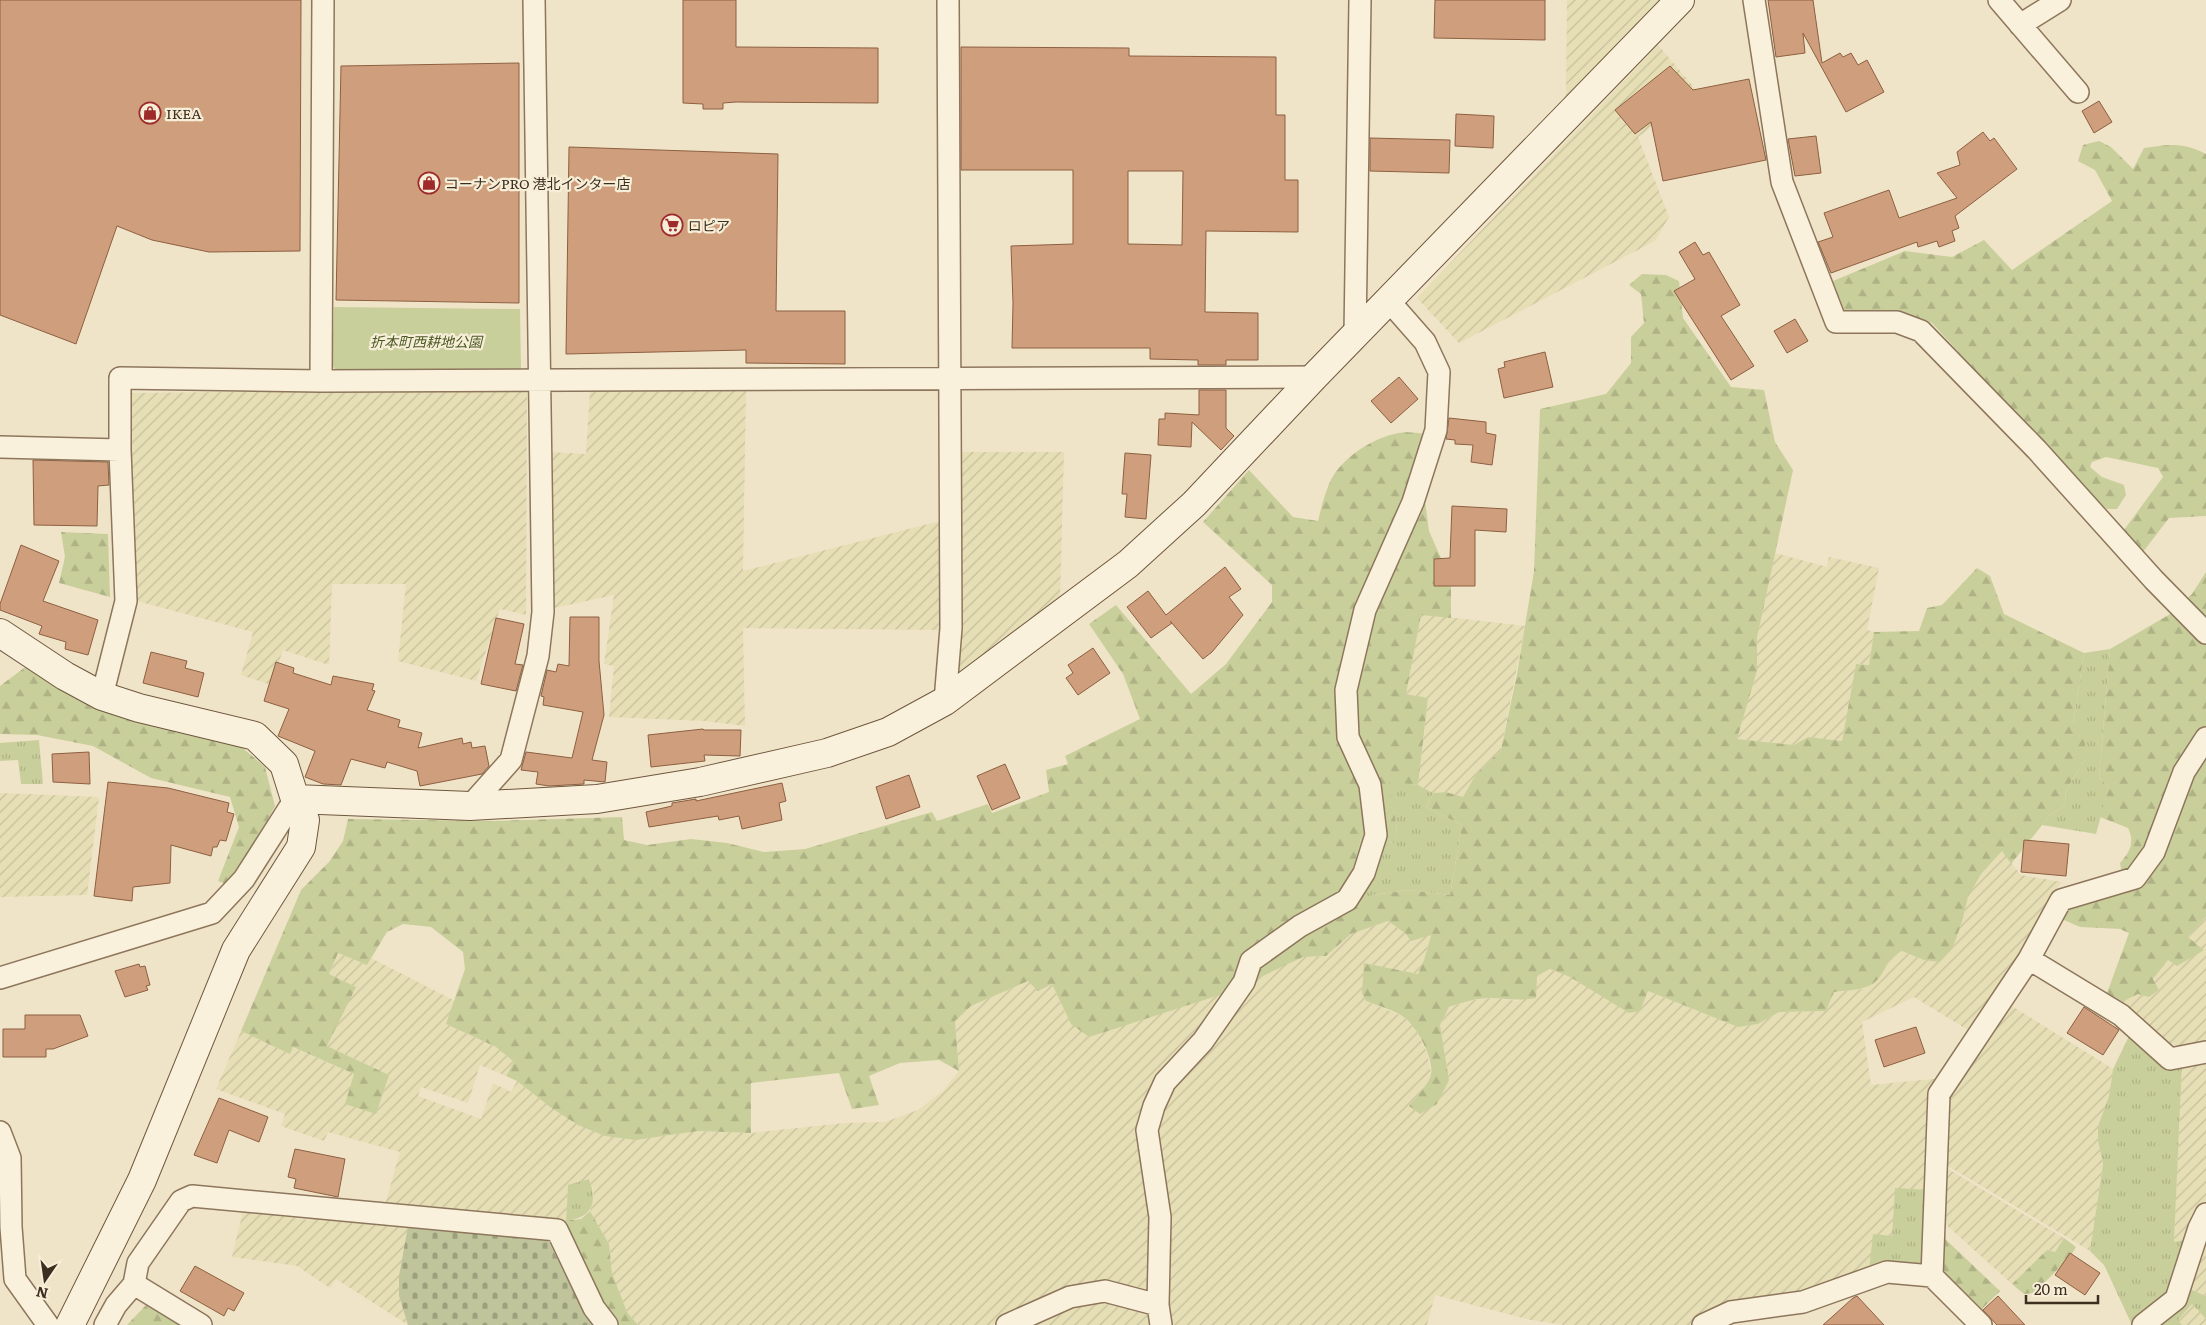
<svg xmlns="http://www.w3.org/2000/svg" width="2206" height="1325" font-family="Literata,'Noto Sans JP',serif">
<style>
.farmland{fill:url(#farmland-furrows)}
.grass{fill:url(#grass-tufts)}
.forest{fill:url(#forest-firs)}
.cemetery{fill:url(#cemetery-stones)}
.park{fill:#c9cf9b}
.building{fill:#cf9f7d;stroke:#8d5f41;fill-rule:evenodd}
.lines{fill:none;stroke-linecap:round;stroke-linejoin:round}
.street-casing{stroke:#8d765c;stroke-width:24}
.secondary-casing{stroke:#6f573f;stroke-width:30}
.street{stroke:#faf1dc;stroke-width:21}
.secondary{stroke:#faf1dc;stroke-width:28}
.labels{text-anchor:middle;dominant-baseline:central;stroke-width:4.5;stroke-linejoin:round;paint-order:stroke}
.poi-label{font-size:14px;fill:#3d2e20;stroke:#f7eed8;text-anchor:start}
.park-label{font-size:14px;font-style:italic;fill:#4d5a26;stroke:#f7eed8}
</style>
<defs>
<pattern id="farmland-furrows" width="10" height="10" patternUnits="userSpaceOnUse" patternTransform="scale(1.25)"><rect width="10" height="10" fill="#e6deb5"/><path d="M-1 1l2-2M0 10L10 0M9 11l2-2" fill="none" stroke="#c6bf9b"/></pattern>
<pattern id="grass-tufts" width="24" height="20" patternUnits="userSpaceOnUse" patternTransform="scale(1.25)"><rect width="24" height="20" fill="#c9cf9b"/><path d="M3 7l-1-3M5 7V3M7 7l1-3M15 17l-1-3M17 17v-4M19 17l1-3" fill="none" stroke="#aeb285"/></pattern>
<pattern id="forest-firs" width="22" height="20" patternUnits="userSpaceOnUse" patternTransform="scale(1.25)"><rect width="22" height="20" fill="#c9cf9b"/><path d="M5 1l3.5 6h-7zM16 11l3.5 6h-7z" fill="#aeb285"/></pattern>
<pattern id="cemetery-stones" width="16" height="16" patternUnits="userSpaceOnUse" patternTransform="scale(1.25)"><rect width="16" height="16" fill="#bfc49a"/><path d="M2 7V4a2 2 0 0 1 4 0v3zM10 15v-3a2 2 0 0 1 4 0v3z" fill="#9ca07d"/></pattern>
</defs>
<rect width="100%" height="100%" fill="#f0e4c8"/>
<!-- farmland -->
<path class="farmland" d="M1567 0H1662L1566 100Z
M1658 45 1699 93 1638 137 1669 217 1655 241 1459 343 1417 298Z
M527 389 526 615 500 609 476 681 398 661 406 584H332L329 665 283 650 271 685 241 675 253 632 133 600 125 393Z
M590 390H746L743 571 944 520 945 630 743 628 745 726 705 721 609 717 614 666 604 664 614 595 550 609 549 452 586 454Z
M957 452H1064L1060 598 963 673 957 672Z
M1775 553 1827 567 1829 557 1879 568 1867 630 1874 632 1869 665 1856 664 1842 741 1808 737 1794 745 1737 739 1757 671V638Z
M1421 614 1525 626 1501 750 1476 774 1463 798 1446 792 1433 793 1418 785 1428 698 1406 694Z
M0 793 99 797 87 895 0 897Z
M2002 851 2021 875 2062 882 2049 898 2053 902 1971 1032 1914 997 1862 1022 1871 1085 1943 1078 1929 1190 1892 1236 1869 1270 1695 1325H1564L1531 1320 1435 1295 1427 1325H1167L1153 1144 1159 1106 1254 980 1303 957 1326 956 1351 934 1388 921 1406 934H1431L1424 960 1418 974 1364 963 1366 1001 1404 1017 1415 1028 1427 1053 1431 1073 1425 1087 1409 1106 1449 1080 1440 1025 1449 1007 1466 1001 1491 998 1518 1001 1537 976 1550 969 1570 977 1648 991 1738 1027 1757 1024 1779 1012 1826 1011 1834 992 1862 989 1878 979 1892 956 1902 951 1924 960 1953 947 1962 922 1968 897 1981 874Z
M2206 917V1047L2191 1050 2169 1043 2122 1002 2138 993 2159 990 2153 979 2168 960 2204 950 2188 937Z
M338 953 367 965 371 958 455 1001 446 1024 496 1047 514 1062 506 1076 480 1065 468 1103 421 1087 418 1096 481 1119 493 1083 511 1092 517 1081 550 1107 636 1140 698 1131 751 1133 845 1123 885 1122 918 1110 943 1091 959 1071 955 1021 971 1006 1028 981 1052 984 1071 1024 1230 992 1197 1037 1153 1084V1219L1151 1296 1139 1287 1103 1283 1057 1296 992 1325H638L627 1312 612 1273 609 1244 590 1211 594 1191 589 1179 566 1225 384 1208 400 1152 328 1132 324 1141 281 1126 285 1114 216 1089 241 1031 289 1053 292 1047 354 1074 389 1075 327 1046 355 987 329 974Z
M2007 1003 2113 1069 2109 1096 2098 1126V1141L2103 1164 2090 1251 1943 1163 1946 1102Z
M2206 1060V1204L2188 1239 2174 1242 2182 1064Z
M1943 1166 2064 1238 2055 1252 2047 1250 2012 1284 1942 1221Z
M243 1211 309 1220 312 1213 409 1220 399 1276V1296L408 1325 336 1279 330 1288 297 1266 232 1257Z
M2206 1224V1296L2185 1287Z
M1105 1297 1149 1309 1153 1325H1022L1071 1303Z
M2192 1304 2206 1319V1325H2182L2178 1320Z"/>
<!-- grass -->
<path class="grass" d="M2110 649 2099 778 2109 787 2096 834 2042 825 2051 814 2065 806 2066 790 2086 758 2073 724 2084 653Z
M39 740 43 784H21L18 760 0 761V743Z
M1388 781 1418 785 1433 793 1426 807 1462 825 1450 895 1409 890 1373 895 1354 907 1343 888 1355 863 1361 838 1394 843 1397 829Z
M2130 1034 2182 1064 2174 1242 2188 1239 2174 1297 2135 1325H2132L2104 1265 2090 1251 2103 1164 2098 1141V1126L2109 1096 2113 1069Z
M589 1179C597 1199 594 1217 570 1220L566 1225 568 1185Z
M1895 1188 1929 1190 1927 1268 1869 1270 1873 1234 1892 1236Z
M2185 1287 2206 1296V1319L2192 1304 2178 1320 2182 1325H2150Z"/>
<!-- forest -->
<path class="forest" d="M2099 141 2111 147 2133 169 2144 148C2168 144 2184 142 2206 154V516L2169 518 2143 552 2129 542 2124 530 2163 477 2158 468 2106 457 2092 462 2090 467 2102 477 2124 485 2126 495 2117 509H2107L2083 488 1932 323C1899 310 1880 310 1845 312L1833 281 1905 251 1952 257 1984 240 2012 270 2112 201 2095 170 2078 161 2083 145Z
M1642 274 1666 275 1679 281 1683 318 1731 387 1764 390 1775 442 1793 470 1757 638V671L1737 739 1794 745 1808 737 1842 741 1856 664 1869 665 1874 632 1919 631 1927 608 1942 605 1977 568 1990 576 2004 614 2084 653 2073 724 2084 733 2086 758 2066 790 2065 806 2051 814 2011 864 2002 851 1981 874 1968 897 1962 922 1953 947 1940 962 1924 960 1902 951C1886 959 1889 965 1879 978 1869 991 1849 990 1834 992L1826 1011 1779 1012 1758 1024 1738 1027 1648 991 1640 1011 1629 1013 1570 977 1550 969 1537 976 1536 998C1520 1001 1507 999 1492 998 1476 998 1463 1002 1449 1007L1440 1025 1449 1080 1437 1104 1420 1114 1409 1106C1416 1097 1428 1086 1431 1074 1434 1059 1417 1027 1405 1018 1395 1010 1378 1006 1366 1001L1362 993 1364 963 1418 974 1424 960 1431 935 1411 941 1406 934 1388 921 1351 934 1326 956 1303 957 1229 992 1089 1037 1071 1024 1052 984 1038 991 1028 981 971 1006 955 1021 959 1071 939 1060 900 1063 869 1076 879 1105 852 1109 839 1073 751 1083V1133L698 1131 636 1140 605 1136 578 1125 550 1107 517 1081 506 1076 514 1062 496 1047 446 1024 465 969 463 952 431 927 403 924 387 932 367 965 338 953 329 974 356 987 327 1046 389 1075 376 1114 345 1104 354 1074 293 1047 290 1054 241 1031 301 890 329 862 343 841 348 819 493 821 622 817 624 840 647 845 691 839 727 843 764 852 805 849 932 812 937 821 988 804 992 813 1049 792 1046 770 1068 764 1065 756 1140 719 1123 674 1089 624 1116 605 1191 694 1226 664 1272 602V585L1203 522 1249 470 1293 517 1318 521C1321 509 1324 496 1329 484 1339 460 1369 440 1394 434 1409 430 1425 434 1440 437L1424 493 1429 531 1440 556 1451 571V618L1421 615 1406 694 1428 698 1418 785 1389 782 1397 829 1394 843 1361 838 1355 863 1343 888 1354 907 1373 895 1409 890 1450 895 1462 825 1426 807 1433 793 1446 792 1463 797 1476 774 1501 750 1517 674 1534 571 1540 409 1606 394 1631 363V337L1644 323 1641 294 1629 285Z
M61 532 108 534 110 597 59 583 65 557Z
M2206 572V917L2188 937 2204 950 2177 966 2168 960 2153 979 2159 990 2149 997 2138 994 2122 1002 2107 993 2129 933 2120 929 2080 927 2057 917 2063 903 2124 885 2120 863C2130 852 2135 842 2128 828L2100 817 2109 787 2099 778 2110 649 2172 613 2192 594Z
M28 665 92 708 238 744 265 767 275 806 251 851 226 884 218 881 239 827 230 797 151 778 93 746 37 735 0 734V686Z
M590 1211 609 1244 612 1273 627 1312 638 1325H612L566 1225 570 1220 581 1219Z
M1940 1234 2000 1291 1982 1309 1942 1270Z
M2064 1238 2076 1247 2070 1257 2034 1293 2024 1294 2012 1284 2047 1250 2055 1252Z
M146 1305 179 1325H127Z"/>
<!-- cemetery -->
<path class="cemetery" d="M409 1220 546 1236 582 1308 588 1311 599 1325H408L399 1296V1276Z"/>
<!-- park -->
<path class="park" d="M334 307 520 309 521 368 510 375 341 374 332 366Z"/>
<!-- building -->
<path class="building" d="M0 0H301L300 251 209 252 152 240 117 226 76 344 0 315Z
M683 0H736V47L878 48V103L736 102 723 103V109H703V104L683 103Z
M1435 0H1545V40L1434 38Z
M1768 0H1813L1822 63 1840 53 1843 57 1851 53 1858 65 1867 60 1884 92 1846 112 1803 33 1805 53 1776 57Z
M961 47 1129 48V56L1276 57V115H1285V180H1298V232L1206 231 1205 312 1258 313V360H1226V365H1198V360L1150 359V348H1012L1013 303 1011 246 1073 244V170H961ZM1128 171H1183L1182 245 1128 244Z
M519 63V303L336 300 341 66Z
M1670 66 1693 90 1749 79 1766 160 1663 181 1651 122 1635 134 1615 110Z
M2099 101 2112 122 2094 133 2082 111Z
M1456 114 1494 116 1493 148 1455 146Z
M1983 132 1990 141 1994 138 2017 169 1955 216 1959 228 1952 231 1955 241 1939 247 1937 241 1918 247 1917 242 1831 273 1818 242 1833 237 1824 213 1889 190 1899 218 1957 198 1937 173 1960 165 1957 152Z
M1816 136 1821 173 1795 176 1788 139Z
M1370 138 1450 140 1449 173 1370 171Z
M569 147 778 154 776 311H845V364L746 363V350L566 354Z
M1695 242 1703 255 1709 252 1740 305 1721 316 1754 366 1731 380 1674 291 1695 279 1679 252Z
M1795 319 1808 341 1787 353 1774 331Z
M1545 352 1553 387 1504 398 1498 369 1505 367 1504 362Z
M1399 377 1418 399 1391 423 1371 401Z
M1199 390H1226V428L1234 436 1221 450 1192 422 1191 447 1158 445 1159 419H1165V413L1199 415Z
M1449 418 1486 422V433L1496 435 1492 465 1471 462 1473 445 1455 444V440L1446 439Z
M1125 453 1151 455 1146 519 1125 517 1127 494H1122Z
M33 460 108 462 109 485 98 486 97 526 34 525Z
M1452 506 1507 509 1506 532 1475 530V586H1434V559L1450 558Z
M21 545 59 561 43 601 98 620 88 655 65 649 66 642 39 634 42 626 0 610V604Z
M1225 567 1241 589 1229 597 1243 615 1212 652 1203 659 1170 621 1172 623 1151 638 1127 607 1148 591 1166 615Z
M570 617H599V661L604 715 592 760 607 762 605 782 584 780V784L549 786 536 784 538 772 521 770 526 752 572 758 583 712 543 705 544 697 541 696 547 670 556 672 558 664 569 666Z
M496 618 524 624 515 664 523 665 516 691 481 684Z
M1093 648 1110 673 1078 695 1066 678 1073 673 1068 665Z
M151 652 187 661 185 668 204 673 198 697 143 683Z
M276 662 294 668 293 673 331 685 333 676 374 684 372 690 375 691 367 710 400 720 398 727 422 733 418 748 462 738 463 744 471 742 472 748 485 746 489 766 482 774 420 786 417 771 387 762 385 768 351 759 341 785 323 784 305 777 315 751 278 736 289 709 264 701Z
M703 729 704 730H741L740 756 704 755 705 761 651 767 648 735Z
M89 752 90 784 53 782 52 754Z
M1005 764 1020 798 992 810 977 776Z
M909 775 920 807 886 819 876 787Z
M108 782 168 788 229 803 227 812 234 814 226 841 220 840 217 847H213L211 856 171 845 170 883 133 887 132 901 94 896Z
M782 783 786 801 779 803 782 820 742 829 739 816 719 820 718 816 649 827 646 812 672 806V803L696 799V801Z
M2024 840 2069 844 2066 876 2021 872Z
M139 964 140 967 145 966 150 985 146 986 148 990 125 997 115 971Z
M2084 1007 2119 1030 2103 1055 2067 1033Z
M25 1015H80L88 1036 53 1049H46V1057H3V1029H25Z
M1916 1027 1925 1053 1884 1067 1875 1040Z
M219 1098 268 1117 259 1142 229 1130 217 1163 194 1155Z
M295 1149 345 1159 338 1197 294 1188 296 1179 288 1177Z
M2070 1253 2100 1273 2085 1295 2055 1275Z
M195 1266 244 1293 234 1311 228 1308 224 1316 180 1291Z
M1857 1296 1884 1325H1823L1853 1298Z
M1998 1296 2025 1325H1997L1983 1310Z"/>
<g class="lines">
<!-- street casing -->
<g class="street-casing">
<path id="street" d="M1754 0 1782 182 1836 322H1897L1921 331 2037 450 2154 580 2206 633
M1999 0 2078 92
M2020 25 2060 0
M1355 335 1360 0
M321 381 323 0
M0 447 120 450
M102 696 126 601 120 450V378L321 381 1314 377
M945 701 951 628 948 0
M470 806 511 760 538 656 543 612 534 0
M2029 959 2121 1015 2170 1059 2206 1052
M0 978 212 913 244 879 295 799
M0 1132 10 1158 11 1227 15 1279 48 1325
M134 1284 138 1263 181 1201 192 1196 557 1230 594 1308 607 1325
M105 1325 116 1305 134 1284 201 1325
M1007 1325 1070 1297 1105 1291 1158 1305
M1161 1325 1158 1305 1160 1217 1147 1130 1154 1106 1165 1082 1203 1041 1244 982 1251 961 1300 926 1347 900 1364 873 1376 835 1370 785 1348 737 1346 690 1365 610 1413 502 1436 430 1439 372 1425 342 1389 301
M1703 1325 1731 1312 1803 1302 1887 1272 1932 1276
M1981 1325 1932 1276 1939 1094 2029 959 2061 900 2135 878 2154 852 2184 772 2206 738
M2143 1325 2176 1299 2199 1228 2206 1214"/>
</g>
<!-- secondary casing -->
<g class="secondary-casing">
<path id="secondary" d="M0 633 65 676 102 696 139 708 255 736 284 764 295 799 470 806 597 799 700 782 827 753 888 732 945 701 1128 564 1194 504 1314 377 1680 0
M70 1325 142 1180 236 950 301 847 305 820 295 799"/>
</g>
<!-- street -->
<use href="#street" class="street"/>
<!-- secondary -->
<use href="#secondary" class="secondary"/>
</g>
<!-- icons -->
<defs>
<g id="shop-ring" transform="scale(1.125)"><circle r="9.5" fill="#f7eed8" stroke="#9e2a2b" stroke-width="1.5"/><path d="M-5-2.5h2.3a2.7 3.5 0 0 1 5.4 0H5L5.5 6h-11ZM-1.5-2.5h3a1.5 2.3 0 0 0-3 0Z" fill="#9e2a2b"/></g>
<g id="supermarket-ring" transform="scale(1.125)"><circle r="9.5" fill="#f7eed8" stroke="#9e2a2b" stroke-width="1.5"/><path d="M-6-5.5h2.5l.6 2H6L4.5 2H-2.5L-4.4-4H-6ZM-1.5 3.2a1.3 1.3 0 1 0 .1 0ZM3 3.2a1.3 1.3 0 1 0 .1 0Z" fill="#9e2a2b"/></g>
</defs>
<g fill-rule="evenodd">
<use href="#shop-ring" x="150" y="113"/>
<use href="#shop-ring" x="429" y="183"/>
<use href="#supermarket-ring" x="672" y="225"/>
</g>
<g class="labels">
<!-- poi labels -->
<g class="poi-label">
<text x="166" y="113">IKEA</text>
<text x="445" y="183">コーナンPRO 港北インター店</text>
<text x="688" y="225">ロピア</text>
</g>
<!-- park labels -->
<g class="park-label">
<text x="426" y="341">折本町西耕地公園</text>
</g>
</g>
<!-- north arrow -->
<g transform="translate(45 1280) rotate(193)" stroke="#f7eed8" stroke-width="4" paint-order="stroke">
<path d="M0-4L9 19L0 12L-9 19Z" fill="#3d2e20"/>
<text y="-8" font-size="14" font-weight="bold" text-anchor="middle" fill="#3d2e20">N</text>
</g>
<!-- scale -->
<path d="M2026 1295v8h72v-8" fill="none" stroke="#3d2e20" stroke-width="2.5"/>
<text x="2034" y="1295" font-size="15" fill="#3d2e20" stroke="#f7eed8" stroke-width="4" paint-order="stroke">20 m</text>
</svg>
